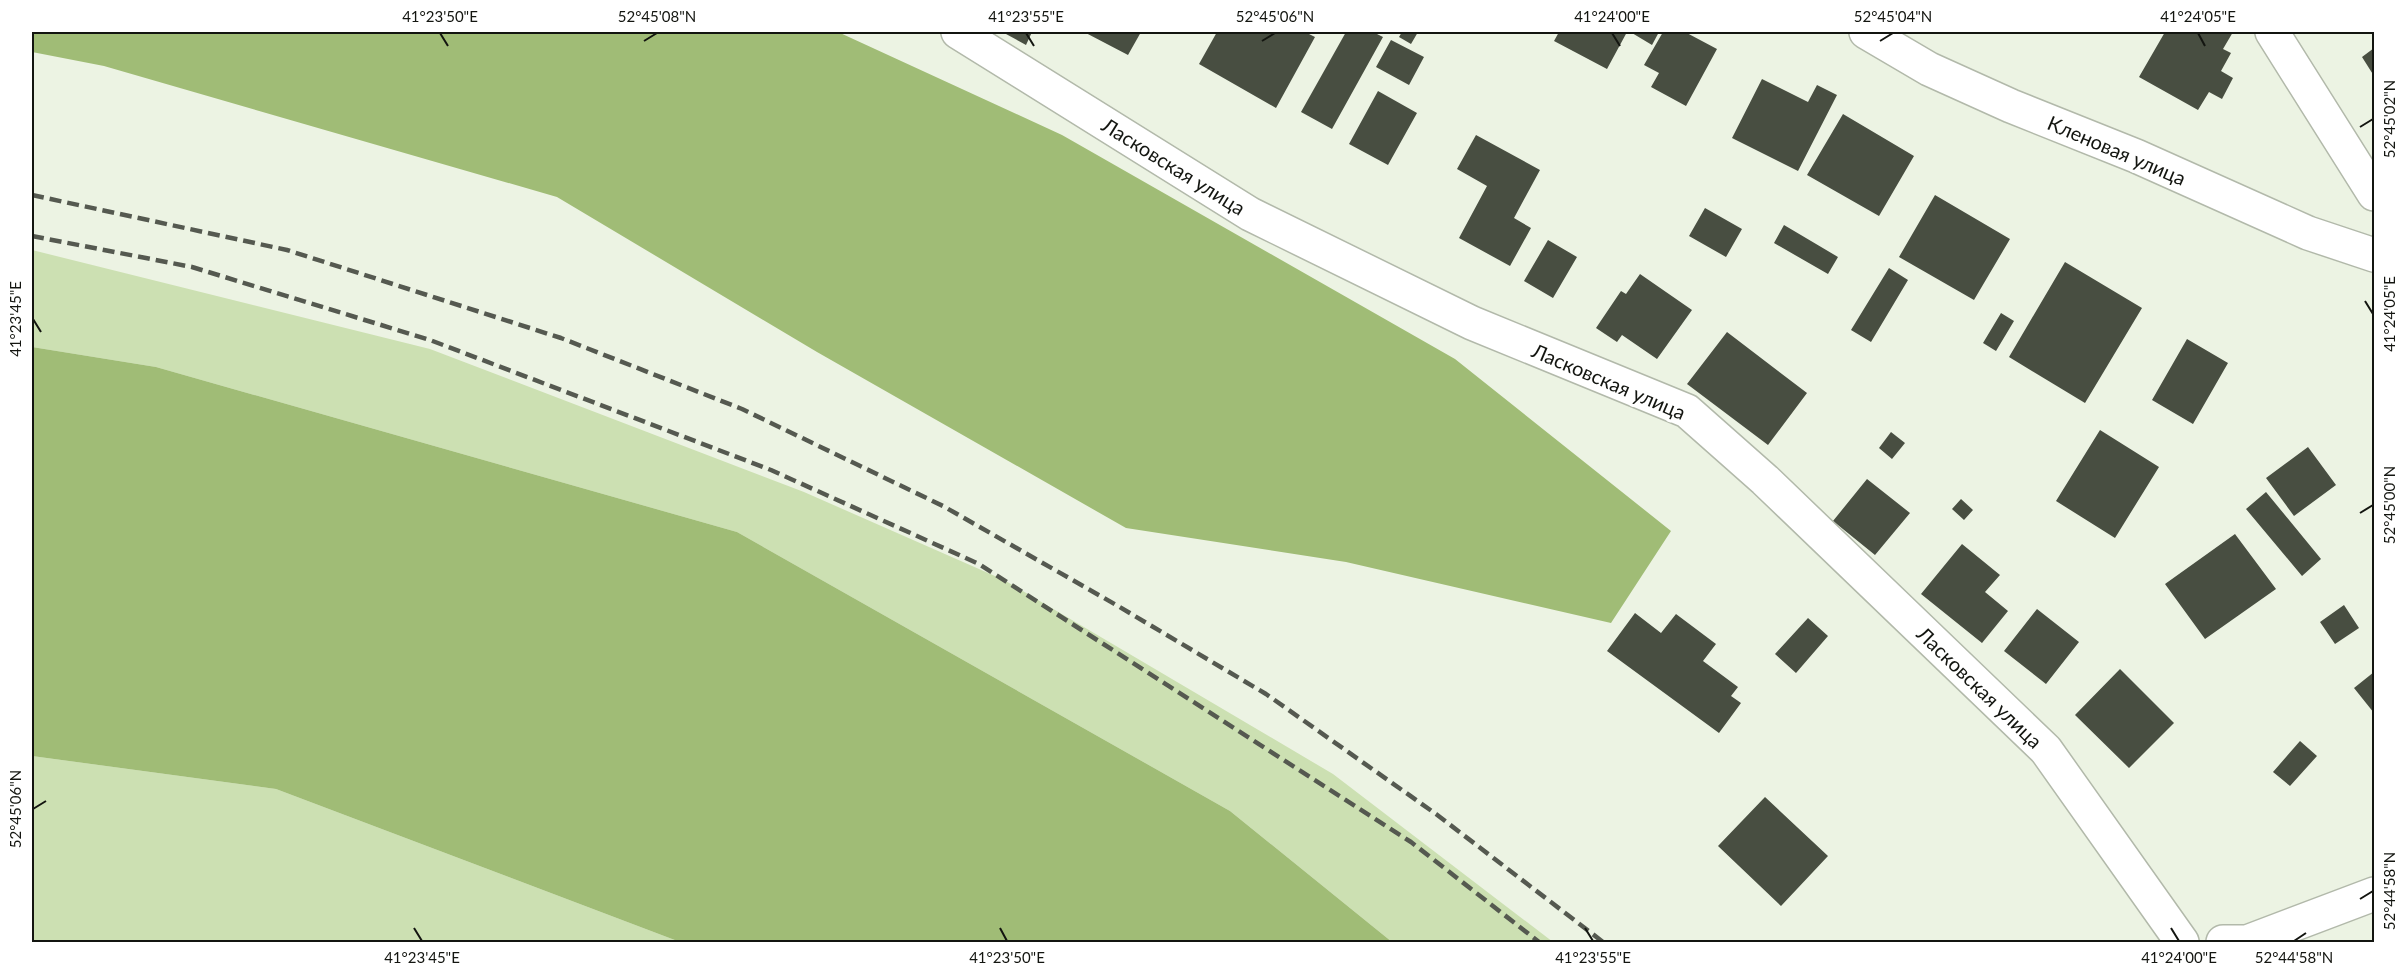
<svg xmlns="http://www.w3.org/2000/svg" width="2406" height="974" font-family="Lato,sans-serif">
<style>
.green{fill:#cce0b2}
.forest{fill:#a0bc76}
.building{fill:#484e41}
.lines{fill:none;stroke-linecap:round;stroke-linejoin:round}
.street-casing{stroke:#b2b9aa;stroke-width:36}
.street{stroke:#fff;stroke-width:33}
.rail{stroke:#555950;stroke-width:4.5;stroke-dasharray:12 6;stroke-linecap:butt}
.ticks{fill:none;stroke:#131510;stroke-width:2}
.labels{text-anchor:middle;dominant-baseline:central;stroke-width:6;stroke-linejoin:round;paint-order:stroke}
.street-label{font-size:20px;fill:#131510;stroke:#fff}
.neatline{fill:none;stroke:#131510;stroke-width:2}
.ticks-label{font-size:15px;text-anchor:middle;fill:#131510}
</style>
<rect width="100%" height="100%" fill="#ecf3e3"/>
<!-- green -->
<path class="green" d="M32 250 430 349 804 492 1004 580 1333 774 1553 942H1392L1230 811 737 532 156 367 32 347Z
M32 756 276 789 680 942H32Z"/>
<!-- forest -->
<path class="forest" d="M32 32H838L1062 135 1455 359 1671 531 1611 623 1346 562 1126 528 817 352 557 197 104 66 32 52Z
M32 347 156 367 737 532 1230 811 1392 942H680L276 789 32 756Z"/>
<!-- building -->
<path class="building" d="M1008 32H1032L1026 45 1006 34Z
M1084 32H1141L1128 55Z
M1217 32H1305L1315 37 1276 108 1199 64Z
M1346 32H1373L1383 37 1332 129 1301 112Z
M1402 32H1418L1411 44 1399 37Z
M1559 32H1627L1607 69 1554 41Z
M1633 32H1659L1652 45 1632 33Z
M1663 32H1685L1717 49 1686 106 1651 87 1659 73 1644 65Z
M2165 32H2233L2223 49 2231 53 2221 71 2233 78 2222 99 2209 92 2198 110 2139 77Z
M1391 40 1424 57 1409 85 1376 67Z
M2374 48V76L2362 57Z
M1762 79 1808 102 1817 85 1837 95 1798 171 1732 138Z
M1378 91 1417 113 1388 165 1349 144Z
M1843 114 1914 156 1879 216 1807 175Z
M1476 135 1540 170 1514 218 1531 228 1510 266 1459 238 1487 186 1457 169Z
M1935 195 2010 239 1974 300 1899 257Z
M1705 208 1742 229 1726 257 1689 236Z
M1784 225 1838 257 1828 274 1774 243Z
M1548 240 1577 257 1553 298 1524 281Z
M2065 262 2142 308 2085 403 2009 357Z
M1889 268 1908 280 1871 342 1851 330Z
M1640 274 1692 310 1657 359 1622 335 1617 342 1596 328 1621 291 1626 294Z
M2001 313 2014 321 1996 351 1983 343Z
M1727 332 1807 393 1768 445 1687 384Z
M2187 339 2228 363 2193 424 2152 400Z
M2100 430 2159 467 2115 538 2056 501Z
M1891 432 1905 443 1892 459 1879 448Z
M2308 447 2336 485 2294 516 2266 478Z
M1867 479 1910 513 1875 555 1833 521Z
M2266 492 2321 559 2302 576 2246 509Z
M1961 499 1973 510 1964 520 1952 509Z
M2235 534 2276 589 2205 639 2165 584Z
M1962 544 2000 575 1985 592 2008 611 1982 643 1921 594Z
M2344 605 2359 628 2335 644 2320 622Z
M2037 609 2079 642 2046 684 2004 651Z
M1635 613 1661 633 1676 614 1716 644 1703 661 1738 687 1731 696 1741 703 1719 733 1607 651Z
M1808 618 1828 636 1796 673 1775 654Z
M2120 669 2174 723 2129 768 2075 715Z
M2374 672V713L2354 688Z
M2300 741 2317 756 2290 786 2273 772Z
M1765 797 1828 856 1781 906 1718 846Z"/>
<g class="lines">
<!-- street casing -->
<g class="street-casing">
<path id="street" d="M958 32 1250 214 1472 323 1687 411 1765 480 2046 750 2182 942
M1866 32 1929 69 2011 106 2136 156 2308 233 2374 255
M2272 32 2374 194
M2223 942H2247L2374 894"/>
</g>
<!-- street -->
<use href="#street" class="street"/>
<!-- rail -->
<path class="rail" d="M32 195 287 250 561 338 742 409 943 506 1118 606 1266 694 1436 814 1603 942
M32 236 192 267 430 340 771 470 979 564 1411 842 1539 942"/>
</g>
<!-- ticks -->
<path class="ticks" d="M440 33 448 46M1026 33 1034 46M1612 33 1620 46M2198 33 2205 46M644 41 657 33M1262 41 1275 33M1880 41 1893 33M2360 127 2373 119M2365 301 2373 314M33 319 41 332M2360 513 2373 505M33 809 46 801M2360 899 2373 891M414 928 422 941M1000 928 1007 941M1585 928 1593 941M2171 928 2179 941M2294 941 2306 933"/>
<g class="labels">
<!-- street labels -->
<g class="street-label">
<text transform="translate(2117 150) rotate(23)">Кленовая улица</text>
<text transform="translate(1174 166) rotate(32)">Ласковская улица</text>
<text transform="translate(1609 381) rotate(23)">Ласковская улица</text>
<text transform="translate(1980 687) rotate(44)">Ласковская улица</text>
</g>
</g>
<!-- border -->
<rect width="2406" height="974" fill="none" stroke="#ffffff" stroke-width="66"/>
<rect x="33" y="33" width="2340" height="908" class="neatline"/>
<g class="ticks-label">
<text x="440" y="22">41°23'50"E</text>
<text x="657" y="22">52°45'08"N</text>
<text x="1026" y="22">41°23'55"E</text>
<text x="1275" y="22">52°45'06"N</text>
<text x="1612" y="22">41°24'00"E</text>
<text x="1893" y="22">52°45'04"N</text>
<text x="2198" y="22">41°24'05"E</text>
<text transform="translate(2390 119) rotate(-90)" y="5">52°45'02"N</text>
<text transform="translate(2390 314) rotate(-90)" y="5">41°24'05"E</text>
<text transform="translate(16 319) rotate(-90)" y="5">41°23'45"E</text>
<text transform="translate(2390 505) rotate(-90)" y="5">52°45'00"N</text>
<text transform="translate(16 809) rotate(-90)" y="5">52°45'06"N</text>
<text transform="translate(2390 891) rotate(-90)" y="5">52°44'58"N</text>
<text x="422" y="963">41°23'45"E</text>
<text x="1007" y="963">41°23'50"E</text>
<text x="1593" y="963">41°23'55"E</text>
<text x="2179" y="963">41°24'00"E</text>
<text x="2294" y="963">52°44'58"N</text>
</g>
</svg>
